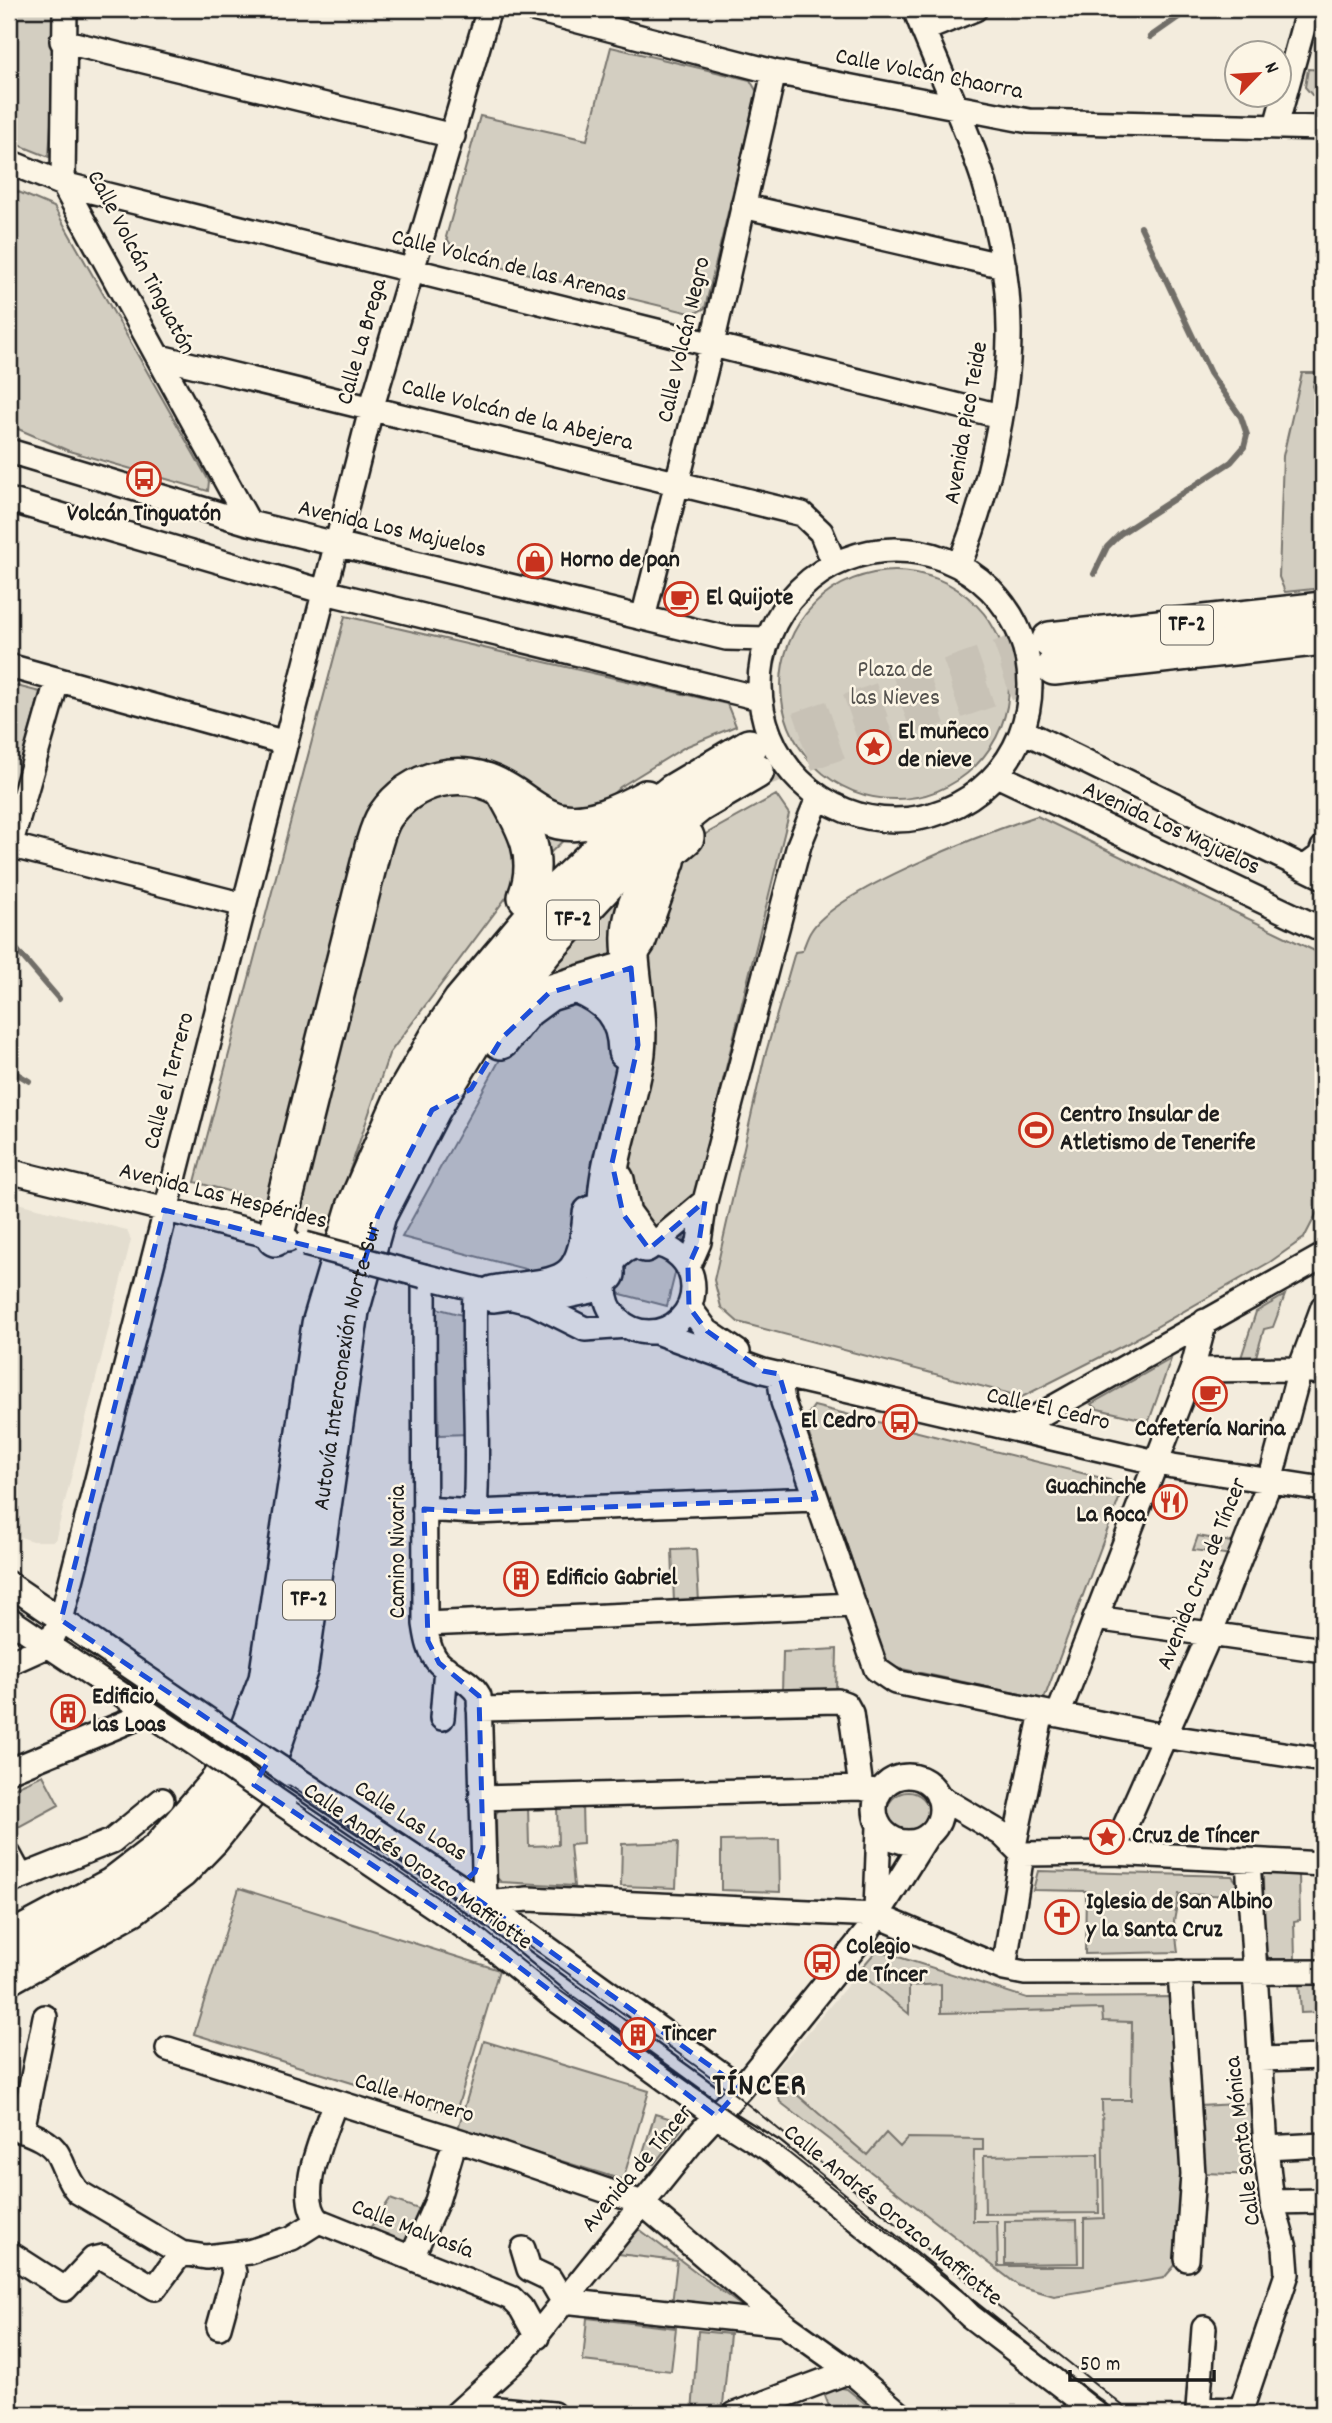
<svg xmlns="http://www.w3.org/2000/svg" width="1332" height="2423" font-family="Dekko,sans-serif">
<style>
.built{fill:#e3ddcf}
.green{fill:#d3cec1;stroke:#78756e;stroke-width:2}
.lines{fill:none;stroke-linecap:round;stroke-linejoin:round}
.stream{stroke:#716e68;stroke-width:6}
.highway-tunnel{stroke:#c8c2b6;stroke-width:35;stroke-dasharray:35 18;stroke-linecap:butt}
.minor-casing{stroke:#1c1c1c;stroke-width:28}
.highway-casing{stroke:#1c1c1c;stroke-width:40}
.minor{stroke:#fcf5e5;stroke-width:23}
.highway{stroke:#fcf5e5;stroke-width:35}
.tram{stroke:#1c1c1c;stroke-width:2}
.minor-bridge-casing{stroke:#1c1c1c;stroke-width:28;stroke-linecap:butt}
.minor-bridge{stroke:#fcf5e5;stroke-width:23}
.marked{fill:#1d4ed8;fill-opacity:0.2;stroke:#1d4ed8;stroke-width:5;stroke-dasharray:14 9;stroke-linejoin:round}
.labels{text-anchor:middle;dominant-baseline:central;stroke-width:5;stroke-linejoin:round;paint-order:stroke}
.shield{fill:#fcf5e5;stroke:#5f5d58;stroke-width:2}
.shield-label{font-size:23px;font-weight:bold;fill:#1c1c1c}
.street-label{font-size:24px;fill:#1c1c1c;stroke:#fcf5e5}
.poi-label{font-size:24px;font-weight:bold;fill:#1c1c1c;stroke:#fcf5e5;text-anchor:start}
.park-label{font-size:24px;fill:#53514e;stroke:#fcf5e5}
.district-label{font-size:32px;font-weight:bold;letter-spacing:2px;fill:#1c1c1c;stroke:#fcf5e5}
</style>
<rect width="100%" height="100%" fill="#f3ecdd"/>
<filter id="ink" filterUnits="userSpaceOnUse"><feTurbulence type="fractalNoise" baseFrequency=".0143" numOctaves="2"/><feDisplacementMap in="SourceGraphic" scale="14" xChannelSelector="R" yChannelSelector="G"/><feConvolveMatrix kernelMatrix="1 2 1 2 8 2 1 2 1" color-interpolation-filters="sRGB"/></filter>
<g filter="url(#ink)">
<!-- built -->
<path class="built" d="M9 1201 127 1230 131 1240 55 1541H32L9 1533Z
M877 1950 1027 1998 1176 1997 1164 2278 1054 2296 1019 2286 780 2102 773 2074Z"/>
<!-- green -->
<path class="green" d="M9 9H58L49 157 9 141Z
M611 47 750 80 757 92 705 308 694 314 459 257 446 237 480 116 587 140Z
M1308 69 1323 70V96L1312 95 1305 87Z
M9 188 54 207 209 481 208 491 69 451 9 425Z
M1302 373H1317L1313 386 1323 410V588L1285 592 1279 577 1283 456Z
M781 685a114 114 0 1 1 228 0a114 114 0 1 1-228 0Z
M345 616 727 704 736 726 685 747 620 787 514 887 389 1054 333 1220 195 1182Z
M9 684 40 692 9 808Z
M776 795 789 814 667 1306 402 1237 546 976 625 879Z
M1037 816 1323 955V1201L1304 1238 1270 1262 1128 1343 1022 1397 738 1322 721 1307 714 1280 764 1059 795 952 802 951C805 945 807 937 811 931 836 890 988 832 1037 816Z
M1285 1295 1273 1327 1264 1329 1255 1360 1240 1361 1256 1312Z
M436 1308 466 1316 469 1434 439 1435Z
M1171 1359 1149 1421 1098 1409 1091 1404Z
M814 1406 1110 1480 1119 1499 1044 1699 888 1666 804 1420Z
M1198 1536 1237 1543 1232 1555 1193 1550Z
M696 1549 699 1602 674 1603 672 1550Z
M837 1649 836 1691 782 1693 783 1652Z
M43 1775 59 1805 13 1830 9 1822V1790Z
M887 1813a21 21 0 1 1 42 0a21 21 0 1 1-42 0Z
M582 1804 583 1844 570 1845 574 1886 501 1882 497 1878 496 1814 501 1806H528L529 1846 558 1845 557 1805Z
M779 1840 780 1892 721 1890V1841Z
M678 1842 676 1888 621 1886 622 1844Z
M1038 1871 1232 1876 1237 1882V1896L1179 1894 1174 1921 1178 1952 1085 1954 1086 1891 1033 1890Z
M1263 1874H1299L1300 1920 1294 1921 1295 1959H1270L1264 1954Z
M239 1888 499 1970 455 2115 194 2034Z
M877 1950 1027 1998 1176 1997 1186 2175 1177 2263 1164 2278 1054 2296 1019 2286 780 2102 773 2074 867 2155 886 2133 900 2147 908 2138 983 2139V2150H974L973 2221H997L998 2266H1084V2219L1104 2218 1102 2100H1131L1132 2022 1103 2021 1102 2009 941 2013V1984L909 1986V2014L858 1972Z
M1299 1982H1323V2012L1301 2013Z
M484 2041 649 2091 623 2180 458 2129Z
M1252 2103 1256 2175 1204 2173 1200 2106Z
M655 2114 682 2122 683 2127 654 2164 641 2159Z
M1098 2154 1099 2213 985 2214 984 2156Z
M390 2199 427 2212 412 2245 368 2231Z
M1077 2220 1078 2263 1005 2264V2221Z
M639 2229 744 2308 742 2311 672 2304 677 2261 618 2254Z
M587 2318 676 2328 671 2371 583 2361Z
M698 2331 730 2334 723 2405 692 2414Z
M837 2387 847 2389 878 2414H832L824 2393Z"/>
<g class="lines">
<!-- stream -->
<path class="stream" d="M1150 37 1190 9
M1094 574 1107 547 1120 534 1231 462 1244 447 1247 435 1241 417 1210 373 1141 227
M9 941 59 999
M9 1069 29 1081"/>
<!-- highway-tunnel -->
<path class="highway-tunnel" d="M749 747 1050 640
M756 771 1054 667"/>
<!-- minor casing -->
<g class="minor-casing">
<path id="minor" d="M65 9 63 184 249 523
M533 9 774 72 1029 121 1323 128
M915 9C936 65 966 124 984 181 999 231 1010 286 1009 338 1008 407 985 503 959 565
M923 30 975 9
M62 41 453 136
M1276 126 1308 9
M9 162 63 184 1000 416
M743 206 1004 266
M160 357 802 514 821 532 834 563
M9 451 249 523 726 638 767 639
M9 500 325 592 759 698
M760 685a135 135 0 1 1 270 0a135 135 0 1 1-270 0Z
M643 618 712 344 774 72
M9 666 286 743
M1023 731 1323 877
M997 775 1323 930
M9 845 244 905
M10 846 57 681
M1304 868 1320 856 1323 848
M635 956 643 944 673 862
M9 1171 288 1240
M654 1244 705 1201
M605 1288a44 44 0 1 1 88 0a44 44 0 1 1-88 0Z
M688 1267 699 1242 705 1201 799 845 818 798
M475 1289C472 1364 480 1438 475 1512
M540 1302 605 1288
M689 1307 707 1331 738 1352
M627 1326 585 1329 533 1303 424 1276 425 1624C427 1637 429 1653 439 1663 452 1676 470 1679 479 1696L485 1903 528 1899 876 1915 1004 1969 1025 1973 1323 1972
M656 1332 763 1371 1173 1466 1323 1489
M1192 1370 1300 1369 1323 1373
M779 1374 783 1402 876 1669 895 1682 1163 1736 1323 1760
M1015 1429 1323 1256
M424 1509 475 1512 816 1499
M9 1584 223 1730
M1095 1618 1323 1650
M9 1619 210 1754
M425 1624 853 1605
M9 1663 49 1645 61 1620 372 406 489 9
M479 1709 838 1701 846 1704 851 1713 861 1788
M1058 1715 1192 1370 1205 1321
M442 1718 446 1668
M9 1771 149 1713
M288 1773 485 1903 741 2088
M875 1809a33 33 0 1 1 66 0a33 33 0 1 1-66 0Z
M938 1796 1002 1834 1022 1854
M272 1797 482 1939 559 2002 716 2116 772 2151 947 2293 970 2316 1098 2414
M481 1798 861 1788 879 1792
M1014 1846 1042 1712
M1113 1853 1210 1634 1270 1481 1300 1369 1323 1307
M1022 1854 1113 1853 1323 1864
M9 1855 21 1877
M9 1882 112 1841 162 1800
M876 1911 879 1826
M1004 1969 1022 1854
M1180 1972 1193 2174 1187 2259
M168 2049 476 2146 642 2203 784 2324 850 2371 900 2414
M1260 2059 1323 2057
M9 2125C24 2132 48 2138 57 2153 65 2167 67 2180 78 2192L181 2253 206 2257 249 2252 292 2238 319 2221
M22 2131 45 2017
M1266 2148 1323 2145
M1272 2202 1323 2201
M319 2221 511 2298 521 2308 537 2337
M319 2221C294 2195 325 2132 335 2102
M523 2249 529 2269 550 2279 563 2301 784 2324
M9 2253 65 2289 93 2259 102 2257 155 2288 181 2253
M412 2257 437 2201 451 2154
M219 2327 234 2273 230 2256
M1204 2328 1198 2409 1241 2410 1287 2274 1285 2248 1272 2202 1266 2148 1248 1860
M467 2406 553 2414
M456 2414 520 2356 696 2137 741 2088 867 1932 927 1836
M735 2414 850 2371"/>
</g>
<!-- highway casing -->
<g class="highway-casing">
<g id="highway">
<path d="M1050 640 1323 610"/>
<path d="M1054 667 1323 637"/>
<path d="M504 791C524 826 542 856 526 897"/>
<path d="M575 985C608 997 625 1016 626 1051"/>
<path d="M501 1041 526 1010 549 993 631 968"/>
<path d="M616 1180 623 1214 645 1244"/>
<path d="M275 1238 373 847C376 837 379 825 385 816 412 777 462 765 503 789 522 799 538 816 559 821 588 828 622 811 646 798"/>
<path d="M607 1274C606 1246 604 1216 607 1188 612 1142 631 1099 637 1053 641 1017 631 978 630 942 628 904 657 859 686 837"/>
<path d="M493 1294C559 1283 585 1295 591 1214"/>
<path d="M9 1941 112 1886 160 1849 218 1782 243 1742 267 1679 320 1324 355 1207 402 1099 439 1035 461 1002 547 900 597 853 673 792 749 747"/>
<path id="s1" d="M9 1976 131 1908 180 1871 212 1838 264 1773 300 1668 351 1311 378 1215 432 1110 478 1034 546 949 627 862 698 805 756 771"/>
</g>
</g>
<!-- minor -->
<use href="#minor" class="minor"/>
<!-- highway -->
<use href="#highway" class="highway"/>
<!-- tram -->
<path class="tram" d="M286 1783 541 1954 736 2095 1133 2414
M297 1803 478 1925 552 1985 790 2154 1110 2409"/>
<!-- minor-bridge casing -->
<g class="minor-bridge-casing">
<path id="minor-bridge" d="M305 1244 424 1276
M223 1730 288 1773
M210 1754 272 1797"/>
</g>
<!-- minor-bridge -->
<use href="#minor-bridge" class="minor-bridge"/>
</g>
</g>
<!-- marked area -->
<path class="marked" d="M631 968 638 1045 612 1163 623 1214 649 1249 705 1201 699 1242 688 1267 689 1307 707 1331 763 1371 779 1374 816 1499 475 1512 424 1509 428 1641 439 1663 479 1696 483 1847 475 1872 459 1886 741 2088 716 2116 482 1939 254 1785 269 1760 61 1620 164 1210 365 1260 378 1215 432 1110 471 1089 502 1038 549 993Z"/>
<!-- icons -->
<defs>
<g id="bus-ring" transform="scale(1.75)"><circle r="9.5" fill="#fcf5e5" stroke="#c8321e" stroke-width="1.5"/><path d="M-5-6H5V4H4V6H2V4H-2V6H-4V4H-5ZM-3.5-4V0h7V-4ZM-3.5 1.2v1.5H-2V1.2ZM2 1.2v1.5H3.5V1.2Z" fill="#c8321e"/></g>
<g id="shop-ring" transform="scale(1.75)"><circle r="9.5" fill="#fcf5e5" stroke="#c8321e" stroke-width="1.5"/><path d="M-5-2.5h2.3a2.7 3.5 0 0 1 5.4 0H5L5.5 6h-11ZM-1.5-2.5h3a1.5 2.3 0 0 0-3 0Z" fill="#c8321e"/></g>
<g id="cafe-ring" transform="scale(1.75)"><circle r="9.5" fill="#fcf5e5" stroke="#c8321e" stroke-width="1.5"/><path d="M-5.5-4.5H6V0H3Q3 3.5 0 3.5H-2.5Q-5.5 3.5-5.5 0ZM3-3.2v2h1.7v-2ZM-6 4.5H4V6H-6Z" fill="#c8321e"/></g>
<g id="sight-ring" transform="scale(1.75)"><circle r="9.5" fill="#fcf5e5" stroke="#c8321e" stroke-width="1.5"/><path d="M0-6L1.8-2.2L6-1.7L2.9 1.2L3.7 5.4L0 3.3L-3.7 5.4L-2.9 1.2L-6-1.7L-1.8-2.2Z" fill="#c8321e"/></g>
<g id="stadium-ring" transform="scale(1.75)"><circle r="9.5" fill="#fcf5e5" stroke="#c8321e" stroke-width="1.5"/><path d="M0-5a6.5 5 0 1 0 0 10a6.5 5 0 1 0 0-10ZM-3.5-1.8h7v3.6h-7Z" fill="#c8321e"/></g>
<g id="restaurant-ring" transform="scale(1.75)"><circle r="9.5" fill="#fcf5e5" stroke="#c8321e" stroke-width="1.5"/><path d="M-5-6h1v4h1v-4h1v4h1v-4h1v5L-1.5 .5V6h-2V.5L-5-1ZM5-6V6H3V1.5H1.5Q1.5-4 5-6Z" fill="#c8321e"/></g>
<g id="building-ring" transform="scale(1.75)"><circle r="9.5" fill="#fcf5e5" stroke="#c8321e" stroke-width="1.5"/><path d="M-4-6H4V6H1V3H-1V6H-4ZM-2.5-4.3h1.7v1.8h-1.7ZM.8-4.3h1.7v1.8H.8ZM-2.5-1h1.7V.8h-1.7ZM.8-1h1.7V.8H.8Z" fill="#c8321e"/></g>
<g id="church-ring" transform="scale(1.75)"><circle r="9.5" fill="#fcf5e5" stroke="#c8321e" stroke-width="1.5"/><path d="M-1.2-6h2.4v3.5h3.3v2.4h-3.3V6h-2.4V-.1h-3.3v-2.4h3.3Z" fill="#c8321e"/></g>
</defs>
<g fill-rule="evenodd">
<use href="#bus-ring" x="144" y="479"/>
<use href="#shop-ring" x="535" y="561"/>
<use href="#cafe-ring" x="681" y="599"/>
<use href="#sight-ring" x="874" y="747"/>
<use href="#stadium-ring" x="1036" y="1130"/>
<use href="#cafe-ring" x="1210" y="1394"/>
<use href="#bus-ring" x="900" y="1422"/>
<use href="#restaurant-ring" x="1170" y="1502"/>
<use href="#building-ring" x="521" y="1579"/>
<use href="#building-ring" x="68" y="1712"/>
<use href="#sight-ring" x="1107" y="1837"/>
<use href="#church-ring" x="1062" y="1917"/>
<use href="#bus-ring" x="822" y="1962"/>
<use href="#building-ring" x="638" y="2035"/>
</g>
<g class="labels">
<!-- shield labels -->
<g class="shield">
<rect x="1161" y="605.5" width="52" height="39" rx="5"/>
<rect x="547" y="900.5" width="52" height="39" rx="5"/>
<rect x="283" y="1580.5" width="52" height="39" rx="5"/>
</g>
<g class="shield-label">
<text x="1187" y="625">TF-2</text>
<text x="573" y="920">TF-2</text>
<text x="309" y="1600">TF-2</text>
</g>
<!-- street labels -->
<g class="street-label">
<text transform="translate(929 75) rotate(11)">Calle Volcán Chaorra</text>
<text transform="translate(140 263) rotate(62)">Calle Volcán Tinguatón</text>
<text transform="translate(509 267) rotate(14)">Calle Volcán de las Arenas</text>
<text transform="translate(685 340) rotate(-77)">Calle Volcán Negro</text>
<text transform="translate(363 342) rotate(-74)">Calle La Brega</text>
<text transform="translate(517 416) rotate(14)">Calle Volcán de la Abejera</text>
<text transform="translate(967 423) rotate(-80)">Avenida Pico Teide</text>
<text transform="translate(392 530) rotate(13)">Avenida Los Majuelos</text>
<text transform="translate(1171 829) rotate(25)">Avenida Los Majuelos</text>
<text transform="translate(170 1081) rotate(-75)">Calle el Terrero</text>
<text transform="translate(223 1197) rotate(14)">Avenida Las Hespérides</text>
<text stroke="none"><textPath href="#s1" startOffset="747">Autovía Interconexión Norte-Sur</textPath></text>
<text transform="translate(1048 1410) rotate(13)">Calle El Cedro</text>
<text transform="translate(399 1552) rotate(-90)">Camino Nivaria</text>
<text transform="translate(1203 1574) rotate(-68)">Avenida Cruz de Tíncer</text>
<text transform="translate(410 1822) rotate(33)">Calle Las Loas</text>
<text transform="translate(417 1867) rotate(35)">Calle Andrés Orozco Maffiotte</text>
<text transform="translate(414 2099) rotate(17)">Calle Hornero</text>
<text transform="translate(1244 2141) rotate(-97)">Calle Santa Mónica</text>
<text transform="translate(638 2169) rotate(-50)">Avenida de Tíncer</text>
<text transform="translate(892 2216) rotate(39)">Calle Andrés Orozco Maffiotte</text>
<text transform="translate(412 2230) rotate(21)">Calle Malvasía</text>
</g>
<!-- poi labels -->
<g class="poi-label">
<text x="144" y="515" text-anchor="middle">Volcán Tinguatón</text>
<text x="560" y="561">Horno de pan</text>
<text x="706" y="599">El Quijote</text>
<text x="898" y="733">El muñeco<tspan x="898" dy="28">de nieve</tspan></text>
<text x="1060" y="1116">Centro Insular de<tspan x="1060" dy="28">Atletismo de Tenerife</tspan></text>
<text x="876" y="1422" text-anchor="end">El Cedro</text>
<text x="1210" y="1430" text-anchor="middle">Cafetería Narina</text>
<text x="1146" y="1488" text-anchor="end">Guachinche<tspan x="1146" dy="28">La Roca</tspan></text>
<text x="546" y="1579">Edificio Gabriel</text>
<text x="92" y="1698">Edificio<tspan x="92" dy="28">las Loas</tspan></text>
<text x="1132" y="1837">Cruz de Tíncer</text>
<text x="1086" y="1903">Iglesia de San Albino<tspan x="1086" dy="28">y la Santa Cruz</tspan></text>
<text x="846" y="1948">Colegio<tspan x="846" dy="28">de Tíncer</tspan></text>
<text x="662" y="2035">Tincer</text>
</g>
<!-- park labels -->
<g class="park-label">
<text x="895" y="671">Plaza de<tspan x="895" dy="28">las Nieves</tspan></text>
</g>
<!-- district labels -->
<g class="district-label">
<text x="760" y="2088">TÍNCER</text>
</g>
</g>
<!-- margin -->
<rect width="1332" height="2423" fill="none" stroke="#fcf5e5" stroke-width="35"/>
<rect x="18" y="18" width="1297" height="2388" fill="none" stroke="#1c1c1c" stroke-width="2.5" filter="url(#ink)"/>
<!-- north arrow -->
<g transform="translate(1258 74) rotate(65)"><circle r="33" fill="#fcf5e5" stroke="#a29e95" stroke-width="2"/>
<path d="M0-5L12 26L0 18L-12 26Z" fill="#c8321e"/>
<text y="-10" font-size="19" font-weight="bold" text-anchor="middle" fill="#1c1c1c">N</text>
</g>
<!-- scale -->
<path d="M1070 2370v10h144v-10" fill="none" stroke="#1c1c1c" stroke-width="3.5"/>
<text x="1080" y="2370" font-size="21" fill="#1c1c1c" stroke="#fcf5e5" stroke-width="5" paint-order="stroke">50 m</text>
</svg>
